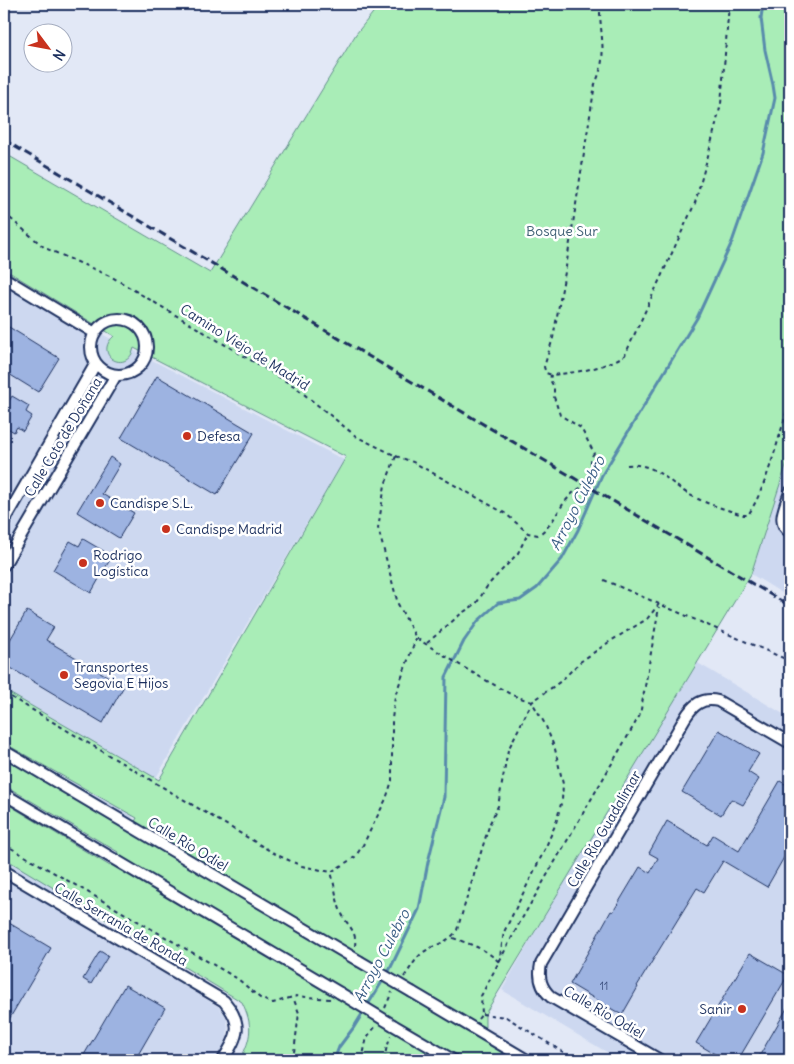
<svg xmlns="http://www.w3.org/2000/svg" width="794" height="1064" font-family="Delius,sans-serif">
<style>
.built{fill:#cdd8f0}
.green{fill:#a9edb7;stroke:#628e8a}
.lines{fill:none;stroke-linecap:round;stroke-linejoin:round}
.stream{stroke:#588bac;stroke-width:3}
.building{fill:#9db3e1;stroke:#1b2f5e}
.minor-casing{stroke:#1b2f5e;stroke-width:14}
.path{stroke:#1b2f5e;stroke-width:2;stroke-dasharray:4 4;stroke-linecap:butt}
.minor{stroke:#fff;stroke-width:10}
.rail{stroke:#1b2f5e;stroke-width:3;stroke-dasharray:8 4;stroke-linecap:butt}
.minor-bridge-casing{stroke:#1b2f5e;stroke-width:14;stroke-linecap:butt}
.minor-bridge{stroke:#fff;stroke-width:10}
.poi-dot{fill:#c8321e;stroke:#fff;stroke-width:2}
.labels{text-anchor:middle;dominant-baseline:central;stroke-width:5;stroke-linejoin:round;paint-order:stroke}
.number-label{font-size:11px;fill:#3c507f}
.park-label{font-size:14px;fill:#3e5e74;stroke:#fff}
.street-label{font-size:14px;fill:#1b2f5e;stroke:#fff}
.poi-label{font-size:14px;fill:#1b2f5e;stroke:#fff;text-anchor:start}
.water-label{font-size:15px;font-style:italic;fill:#395d85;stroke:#fff}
</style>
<rect width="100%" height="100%" fill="#e2e8f6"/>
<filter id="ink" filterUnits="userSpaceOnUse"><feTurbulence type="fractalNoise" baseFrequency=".02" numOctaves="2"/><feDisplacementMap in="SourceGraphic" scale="10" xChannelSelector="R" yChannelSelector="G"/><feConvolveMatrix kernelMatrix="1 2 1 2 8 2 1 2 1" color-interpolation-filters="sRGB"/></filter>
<g filter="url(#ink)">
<!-- built -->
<path class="built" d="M4 271 96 331 344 460 73 918 219 1007 226 1017 228 1026 227 1037 216 1060H4Z
M790 453V598L751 574Z
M691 659 790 718V1060H620L502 990Z"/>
<!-- green -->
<path class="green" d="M380 4H790V453L751 574 485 1014V1042L515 1060H240C252 1037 253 1025 242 1002L4 858V802L110 866 118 852 4 785V757L129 832 137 818 4 743V690L159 780 346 457 134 348C127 376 92 355 114 336L4 269V153L210 273 356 34Z"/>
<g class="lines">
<!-- stream -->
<path class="stream" d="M334 1060 339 1047 354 1027 390 969 419 909 428 862 444 797 446 677 464 641 478 621 498 603 520 600 537 588 562 559 578 530 602 475 697 318 732 242 763 153 775 98 773 85 765 50 761 18 763 4"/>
</g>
<!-- building -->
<path class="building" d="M4 324 59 358 38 392 4 371Z
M157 376 254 433 217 495 121 438Z
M12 396 29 406 26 412 32 416 23 431 17 427 14 432 4 426V409Z
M110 457 120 464 102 494 134 513 119 538 77 512Z
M83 539 112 556 91 593 53 570 70 541 79 546Z
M27 611 54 627 46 640 124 686 103 723 4 664V650Z
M719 730 759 754 748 772 759 779 743 805 731 799 721 815 682 792Z
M780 781 790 787V847L767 887 723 861 704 892 697 888 637 986 638 987 622 1015 570 984 611 911 613 912 640 867 650 873 658 858 649 853 667 821 707 845 713 835 739 851Z
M4 920 51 948 4 1028Z
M100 951 108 956 91 984 83 979Z
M750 953 788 975 738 1060H725L696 1043Z
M125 985 165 1008 135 1060H81Z
M790 1003V1060H757Z"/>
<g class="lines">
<!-- minor casing -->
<g class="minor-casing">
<path id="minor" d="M4 278 95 333
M91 347a28 28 0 1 1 56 0a28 28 0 1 1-56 0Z
M790 492C786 505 775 523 790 532
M4 522 96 363
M4 565 116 375
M4 751 359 961
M4 794 340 993
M4 871 224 1001C244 1025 238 1035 223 1060
M412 992 527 1060
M393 1025 453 1060
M660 1060 551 997C541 988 538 978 541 964L685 718C693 705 702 697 718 701L790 743"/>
</g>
<!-- path -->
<path class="path" d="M600 4C599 33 609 55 595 84L567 261 553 338 544 367 546 373 552 375C578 372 602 369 625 355L695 203 709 152 721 104 729 4
M4 213 45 248 112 277 294 386 357 437 396 456 385 485 378 528 398 604 416 638 468 670 512 695 532 702 545 724 555 749 563 784 562 800 556 823 545 849 504 932 499 962
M396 456 413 462 485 502 506 514 528 533 538 535C554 525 557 509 570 496 577 487 585 490 591 475 593 467 588 461 594 453L581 428 560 415 554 397V387L550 380 551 375
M627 465C658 462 669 485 694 497 709 505 726 509 742 515H748C767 487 779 435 790 401
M604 580 790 661
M427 643 462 613 476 604 488 585 518 553 528 533
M4 693 277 855 302 866 331 872
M4 844 238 979 260 998 269 1002 273 1003 296 996
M453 938C470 944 486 949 499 962
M355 946C357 930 348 927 342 914 336 902 335 885 331 872L355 857 363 845 386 799 392 781V719L395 696 416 638
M404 977C410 969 414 961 421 954 433 944 448 944 457 930L490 823 498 806 508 750 532 702 561 681 580 662 609 642 647 619 659 604
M385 1008 392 992
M482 1014 506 1017 576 1060
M478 1019 482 1014 481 996 520 922 640 715 659 607
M293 1060 299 1013 294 1000 296 996 330 999
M362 1060 367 1037 376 1026
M385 1060 386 1050 391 1036"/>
<!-- minor -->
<use href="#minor" class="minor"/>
<!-- rail -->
<path class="rail" d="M4 140 790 606"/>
<!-- minor-bridge casing -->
<g class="minor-bridge-casing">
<path id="minor-bridge" d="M359 961 412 992
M340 993 393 1025"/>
</g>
<!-- minor-bridge -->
<use href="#minor-bridge" class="minor-bridge"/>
</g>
</g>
<!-- markers -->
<g class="poi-dot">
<circle cx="187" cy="436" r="5"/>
<circle cx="100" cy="503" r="5"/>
<circle cx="166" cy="529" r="5"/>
<circle cx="83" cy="563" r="5"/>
<circle cx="64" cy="675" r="5"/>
<circle cx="742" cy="1009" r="5"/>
</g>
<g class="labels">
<!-- number labels -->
<g class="number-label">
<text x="604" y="986">11</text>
</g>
<!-- park labels -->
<g class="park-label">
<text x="562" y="231">Bosque Sur</text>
</g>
<!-- street labels -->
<g class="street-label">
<text transform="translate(245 347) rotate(32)">Camino Viejo de Madrid</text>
<text transform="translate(63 437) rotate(-59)">Calle Coto de Doñana</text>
<text transform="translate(604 829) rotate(-60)">Calle Río Guadalimar</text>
<text transform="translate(188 844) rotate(31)">Calle Río Odiel</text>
<text transform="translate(121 924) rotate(30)">Calle Serranía de Ronda</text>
<text transform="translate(604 1012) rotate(30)">Calle Río Odiel</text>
</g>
<!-- poi labels -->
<g class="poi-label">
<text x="197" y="436">Defesa</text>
<text x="110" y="503">Candispe S.L.</text>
<text x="176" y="529">Candispe Madrid</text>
<text x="93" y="555">Rodrigo<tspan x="93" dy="16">Logística</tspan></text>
<text x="74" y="667">Transportes<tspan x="74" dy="16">Segovia E Hijos</tspan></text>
<text x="732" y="1009" text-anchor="end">Sanir</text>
</g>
<!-- water labels -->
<g class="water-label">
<text transform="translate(577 503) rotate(-63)">Arroyo Culebro</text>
<text transform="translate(381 956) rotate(-62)">Arroyo Culebro</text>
</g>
</g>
<!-- margin -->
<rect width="794" height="1064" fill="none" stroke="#fff" stroke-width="20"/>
<rect x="10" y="10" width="774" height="1044" fill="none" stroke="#1b2f5e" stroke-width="2" filter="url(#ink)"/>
<!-- north arrow -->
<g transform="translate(48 48) rotate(122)"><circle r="24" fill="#ffffff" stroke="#a4acbf"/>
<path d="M0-4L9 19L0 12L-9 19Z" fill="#c8321e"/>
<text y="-8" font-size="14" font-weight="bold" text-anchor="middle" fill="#1b2f5e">N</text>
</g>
</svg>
